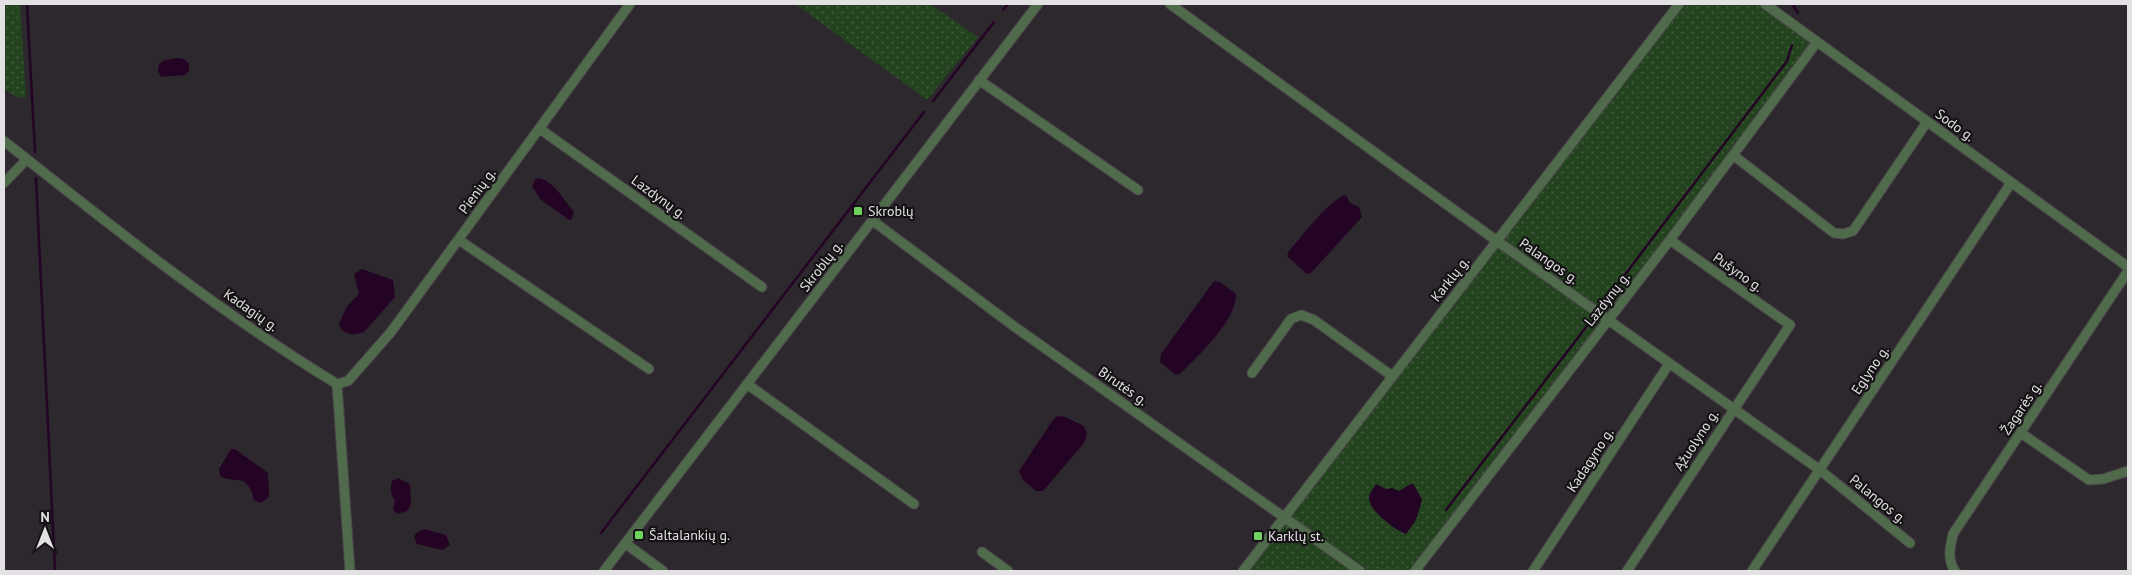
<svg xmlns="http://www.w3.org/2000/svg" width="2132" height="575" font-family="'PT Sans',sans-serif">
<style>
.grass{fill:url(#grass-dots)}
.water{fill:#240425}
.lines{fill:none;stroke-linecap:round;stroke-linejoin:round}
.stream{stroke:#240425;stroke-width:2.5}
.minor-casing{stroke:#4a464a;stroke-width:11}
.minor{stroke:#506b4b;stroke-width:9}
.poi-dot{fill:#70d35f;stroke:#141214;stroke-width:2}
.labels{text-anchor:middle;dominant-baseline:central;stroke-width:4.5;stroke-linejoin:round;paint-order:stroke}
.street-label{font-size:14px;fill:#e4e1e4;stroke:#141214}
.poi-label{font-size:14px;fill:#e4e1e4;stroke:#141214;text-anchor:start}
</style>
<defs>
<pattern id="grass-dots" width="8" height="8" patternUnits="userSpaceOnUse" patternTransform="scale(1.25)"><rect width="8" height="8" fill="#23421e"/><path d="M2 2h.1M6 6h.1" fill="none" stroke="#435d3f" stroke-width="1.8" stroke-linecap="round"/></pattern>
</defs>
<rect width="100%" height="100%" fill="#2d282d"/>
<!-- grass -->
<path class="grass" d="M4 4H20L26 98 16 97 4 89Z
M795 4H930L978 37 927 100Z
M1679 4H1765L1817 42 1415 571H1243Z"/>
<!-- water -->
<path class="water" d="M178 58 184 59 189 64V71L185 75 161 77 158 71 159 64 165 60Z
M538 178C555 181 564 201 574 212L572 219 569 220 540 199 532 186 535 180Z
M1346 195 1350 203 1359 207 1362 217 1311 273 1307 274 1287 256 1289 251C1301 238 1330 198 1346 195Z
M362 269 393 280 395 297 364 332C354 336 342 335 339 324L347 306 359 294 354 274Z
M1214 281 1220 282 1236 294C1237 320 1199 355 1181 373L1176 375 1160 362 1161 354Z
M1057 416 1065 417 1084 426 1087 434 1084 443 1043 491H1036L1023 480 1019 471 1053 420Z
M231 449H235L268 473 269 495 268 498 260 503 254 500C247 471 237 485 220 476L219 469Z
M398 478 410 484 411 504 407 511 397 514 393 510 395 501C390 493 390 490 392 481Z
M1413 483 1422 500 1416 520 1406 534C1395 530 1369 511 1369 498 1369 493 1374 488 1376 484L1386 489 1392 488 1399 491Z
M424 529 446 535 450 545 442 550 417 544 414 537 416 533Z"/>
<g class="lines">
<!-- stream -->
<path class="stream" d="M27 4 35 152
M1792 4 1798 13
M1003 10 1008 4
M933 101 994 22
M36 178 55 571
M1602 305 1787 61 1792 45
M1446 510 1590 322
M601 533 924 112"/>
<!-- minor casing -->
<g class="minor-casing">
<path id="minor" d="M1170 4 1497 241 1820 470 1910 543
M1765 4 2128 267
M979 80 1138 190
M540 129 762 287
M4 141C111 226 220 313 337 384
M1733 155 1834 233 1843 234 1853 231 1927 122
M4 183 27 159
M873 221 1015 327 1360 571
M459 240 649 369
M1252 373 1291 319 1301 315 1314 320 1392 376
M337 384 348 381 391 332 630 4
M337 384 350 571
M747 384 914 504
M2021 433 2089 480 2103 479 2128 471
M626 544 663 571
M982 552 1008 571
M604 571 1038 4
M1243 571 1679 4
M1415 571 1670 240 1817 42
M1533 571 1669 364
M1627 571 1790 325 1670 240
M1752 571 2011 183
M1955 571C1947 560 1950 547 1953 534L2128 271"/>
</g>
<!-- minor -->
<use href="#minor" class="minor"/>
</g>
<!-- markers -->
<g class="poi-dot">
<rect x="853" y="206" width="10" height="10" rx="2.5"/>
<rect x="634" y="530" width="10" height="10" rx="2.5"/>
<rect x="1253" y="531" width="10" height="10" rx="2.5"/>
</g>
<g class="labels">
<!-- street labels -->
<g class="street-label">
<text transform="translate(1955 125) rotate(36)">Sodo g.</text>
<text transform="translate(477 191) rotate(-54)">Pienių g.</text>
<text transform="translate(659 197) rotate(36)">Lazdynų g.</text>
<text transform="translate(1549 261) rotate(35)">Palangos g.</text>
<text transform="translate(821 266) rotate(-52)">Skroblų g.</text>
<text transform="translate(1738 272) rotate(35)">Pušyno g.</text>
<text transform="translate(1450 279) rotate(-52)">Karklų g.</text>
<text transform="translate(1607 299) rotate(-52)">Lazdynų g.</text>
<text transform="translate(251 310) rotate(35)">Kadagių g.</text>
<text transform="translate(1870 370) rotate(-56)">Eglyno g.</text>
<text transform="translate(1123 386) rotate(35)">Birutės g.</text>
<text transform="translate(2021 408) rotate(-56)">Žagarės g.</text>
<text transform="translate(1696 440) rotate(-57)">Ąžuolyno g.</text>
<text transform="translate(1590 460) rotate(-57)">Kadagyno g.</text>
<text transform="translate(1878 499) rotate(39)">Palangos g.</text>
</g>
<!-- poi labels -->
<g class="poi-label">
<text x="868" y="211">Skroblų</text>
<text x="649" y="535">Šaltalankių g.</text>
<text x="1268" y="536">Karklų st.</text>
</g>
</g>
<!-- border -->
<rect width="2132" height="575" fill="none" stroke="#e4e1e4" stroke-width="10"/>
<!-- north arrow -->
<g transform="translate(45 530)" stroke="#141214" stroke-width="4" paint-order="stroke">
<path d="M0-4L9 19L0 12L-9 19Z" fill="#e4e1e4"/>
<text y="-8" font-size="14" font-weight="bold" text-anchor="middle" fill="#e4e1e4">N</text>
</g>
</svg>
